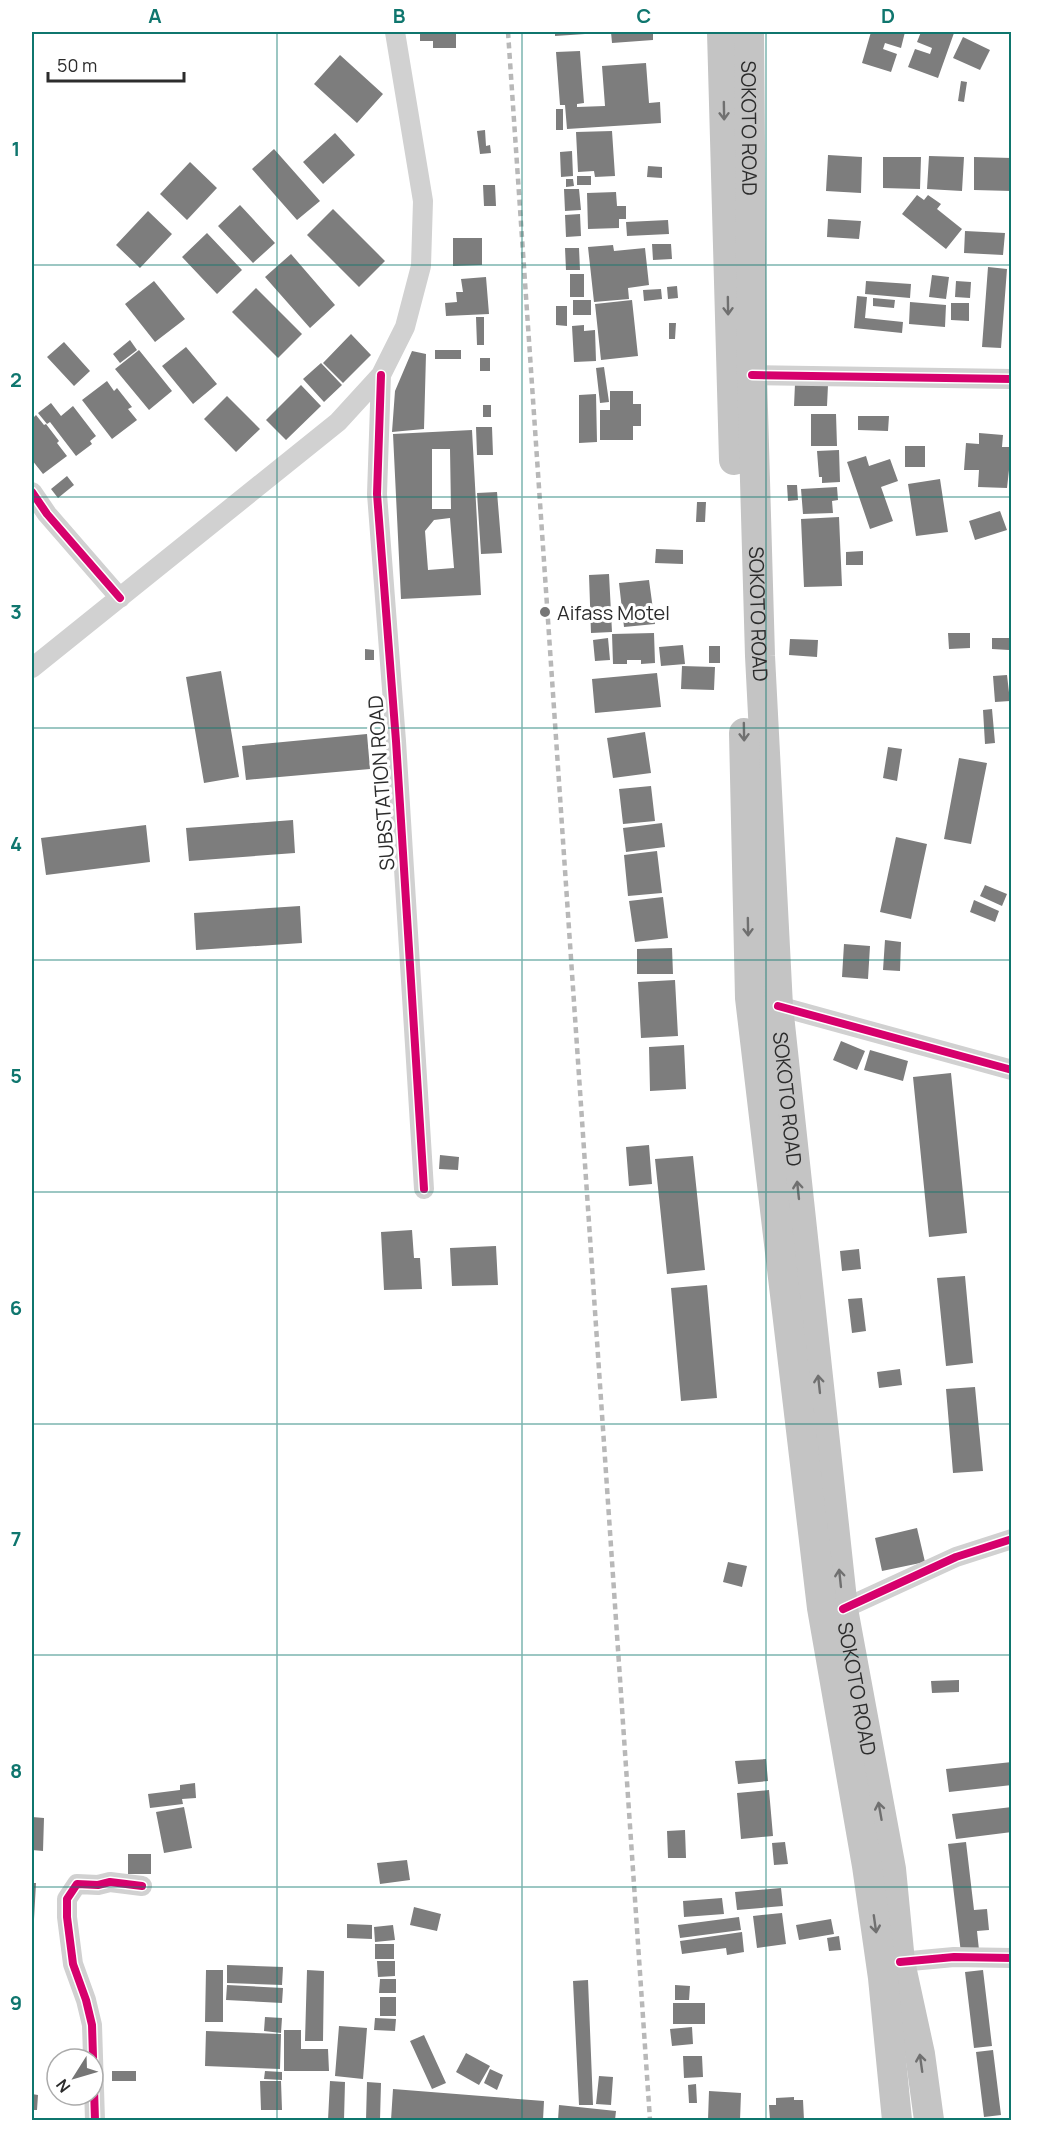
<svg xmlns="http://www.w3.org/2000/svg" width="1043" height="2152" font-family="Manrope,sans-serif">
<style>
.building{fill:#7d7d7d;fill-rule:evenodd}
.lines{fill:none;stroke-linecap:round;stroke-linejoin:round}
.street{stroke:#d1d1d1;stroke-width:20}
.primary{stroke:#c4c4c4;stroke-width:30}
.rail{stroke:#b8b8b8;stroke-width:4.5;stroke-dasharray:6 4.5;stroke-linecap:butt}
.cycleway-casing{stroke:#fff;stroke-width:11}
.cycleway{stroke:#d6006c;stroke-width:8}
.oneway{stroke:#707070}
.grid{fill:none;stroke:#0f766e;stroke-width:1.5;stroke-opacity:0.55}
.poi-dot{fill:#767676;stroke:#fff;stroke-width:2}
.labels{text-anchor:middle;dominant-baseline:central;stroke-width:6;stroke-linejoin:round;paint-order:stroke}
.street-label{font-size:20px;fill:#2c2c2c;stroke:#fff}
.poi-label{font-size:20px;fill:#2c2c2c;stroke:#fff;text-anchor:start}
.neatline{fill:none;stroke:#0f766e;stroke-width:2}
.grid-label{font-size:20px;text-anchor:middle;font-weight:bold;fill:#0f766e}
</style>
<rect width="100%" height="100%" fill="#fff"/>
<!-- building -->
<path class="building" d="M420 32H456V48H433V41H420Z
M555 32H585V34L555 36Z
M611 32H653V40L612 43Z
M871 32H905L901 48 885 43 883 49 897 54 891 72 862 63Z
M921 32H948L954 33 938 78 908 67 915 49 930 54 932 48 917 42Z
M963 37 990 50 980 70 953 58Z
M580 51 584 103 577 104V107L605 106 602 66 646 63 649 103 660 102 661 123 567 129 565 105H560L556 52Z
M340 55 383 94 357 123 314 84Z
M961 81 967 82 964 102 958 101Z
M556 109H563V130H556Z
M485 130 486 146 490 145 491 153 480 154 477 131Z
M612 131 615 176 595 177 594 171 578 172 576 132Z
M335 133 355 155 323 184 303 162Z
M274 149 320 201 297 220 252 169Z
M572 151 573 176 561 177 560 152Z
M828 155 862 157 861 193 826 191Z
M929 156 964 157 962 191 927 189Z
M883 157H921L920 189 883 188Z
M974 157 1012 158V191L974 190Z
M190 162 217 188 187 220 160 194Z
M648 166 662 167V178L647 177Z
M577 176H591V185H577Z
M566 179H573L574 186 566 187Z
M483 185H495L496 206H484Z
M564 189H579L581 210 565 211Z
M616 192 617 206H626V219H619V228L588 229 587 193Z
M917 195 924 200 928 195 941 204 937 209 962 229 946 249 902 214Z
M240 205 275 243 253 263 218 226Z
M333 209 385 261 359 287 307 235Z
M148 211 172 234 140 268 116 245Z
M580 214 581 236 566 237 565 215Z
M828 219 861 221 859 239 827 237Z
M668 220 669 234 627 236 626 222Z
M965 231 1005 233 1003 255 964 253Z
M207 233 242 270 217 294 182 257Z
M453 238H482V265L453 266Z
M652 244H671L672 259 653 260Z
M613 245 614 251 645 248 649 285 628 288 629 299 594 302 588 247Z
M565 248H579L580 270H566Z
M291 254 335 305 310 328 265 277Z
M988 267 1007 269 1001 348 982 347Z
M570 274H584V297H570Z
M932 275 949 277 946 299 929 297Z
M486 277 489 314 446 316 445 303 457 302 456 292H463L461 279Z
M154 281 185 319 155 342 125 304Z
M866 281 911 284 910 298 865 294Z
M956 281 971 282 970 298 955 297Z
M677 286 678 298 668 299 667 287Z
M256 288 302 334 278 358 232 312Z
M661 289 662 299 644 301 643 290Z
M857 296 867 297 865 318 903 322 902 333 854 328Z
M873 298 895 300 894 308 873 306Z
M573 300H591V315H573Z
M632 300 638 356 601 360 595 304Z
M910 302 946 305 945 327 909 324Z
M951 303H969V321L951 320Z
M556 306H567V326L556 325Z
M476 317H484V345H477Z
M669 323H676L675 339H669Z
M584 325V331L595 330 596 361 574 362 572 326Z
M351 334 371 355 343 383 323 363Z
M130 340 137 350 120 363 113 354Z
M64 342 90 371 74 386 47 357Z
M186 347 217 384 193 404 162 366Z
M139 350 172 391 149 410 115 369Z
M435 350H461V359H435Z
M412 351 426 354 424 429 392 432 395 391Z
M480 358H490V371H480Z
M321 363 342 385 324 402 303 379Z
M604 367 609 402 600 403 596 368Z
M107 381 114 391 117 388 132 407 128 409 137 420 112 439 82 400Z
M795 384 828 385 827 406H794Z
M301 385 321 406 286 440 266 420Z
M610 391H633V404H641V426H633V440H600V410H610Z
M596 394 597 442 579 443V395Z
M227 396 260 429 236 452 204 419Z
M51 403 61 416 73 406 96 436 90 441 92 444 76 456 50 422 47 424 38 413Z
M483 405H491V417H483Z
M811 414H836L837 446H811Z
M36 415 44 425 46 424 59 441 57 443 67 456 43 474 32 460V419Z
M858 416H889L888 431 858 430Z
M476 427H492L493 455H477Z
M472 430 481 595 401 599 393 434ZM432 449H450L451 509H432ZM450 518 454 568 428 570 425 531 434 520Z
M979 433 1003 435 1002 447H1012V470H1009L1007 488 978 487 979 470H964L966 443 979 444Z
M905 446H925V467H905Z
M839 450 840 482 822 483V477H819L817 451Z
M866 456 869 466 890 459 898 481 881 487 893 521 870 529 847 462Z
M67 476 74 485 58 498 51 489Z
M940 479 948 532 916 536 908 484Z
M787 485H797L798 500 788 501Z
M837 487 838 500 832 501 833 513 803 514 801 489Z
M497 492 502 553 481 554 477 493Z
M697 502H706L705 522H696Z
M1000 511 1007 530 975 540 969 521Z
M839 517 842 586 804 587 801 519Z
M656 549 683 550V564L655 563Z
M863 551V565H846V552Z
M609 574 612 632 591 633 589 575Z
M649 580 655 624 624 627 619 583Z
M654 633 655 663 641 664V660H627V664H613L612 634Z
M948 633H970V648L949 649Z
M608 638 610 660 595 661 593 640Z
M992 638H1009V650L992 649Z
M790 639 818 640 817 657 789 655Z
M683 645 685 664 661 666 659 647Z
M709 646H720V663H709Z
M365 649 374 650V660H365Z
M682 666 715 667 714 690 681 689Z
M221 671 239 777 204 783 186 677Z
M657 673 661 707 595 713 592 679Z
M1007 675 1010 701 995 702 993 676Z
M992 709 995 743 985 744 983 710Z
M645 732 651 773 613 778 607 738Z
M367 734 370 769 246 780 242 746Z
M888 747 902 749 897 781 883 778Z
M959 758 987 763 971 844 944 839Z
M651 786 655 821 623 824 619 789Z
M293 820 295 853 189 861 186 828Z
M662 823 665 847 626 852 623 828Z
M146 825 150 862 46 875 41 838Z
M896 837 927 844 911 919 880 912Z
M657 851 662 893 628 896 624 855Z
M985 885 1007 894 1002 906 980 896Z
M663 897 668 938 635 942 629 901Z
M974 900 999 911 995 922 970 912Z
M300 906 302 943 196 950 194 913Z
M885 940 901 942 900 971 883 970Z
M844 944 870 946 868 979 842 977Z
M672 948 673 974H637V949Z
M675 980 678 1036 641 1038 638 982Z
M841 1041 865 1051 857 1070 833 1060Z
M684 1045 686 1089 650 1091 649 1047Z
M870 1050 908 1061 903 1081 864 1070Z
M951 1073 967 1233 929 1237 913 1077Z
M649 1145 652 1184 629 1186 626 1147Z
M440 1155 459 1157 458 1170 439 1169Z
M693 1156 705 1270 667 1274 655 1159Z
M412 1230 414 1258H420L422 1289 384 1290 381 1232Z
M496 1246 498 1285 452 1286 450 1248Z
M859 1249 861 1269 842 1271 840 1251Z
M965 1276 973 1363 946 1366 937 1278Z
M707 1285 717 1398 681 1401 671 1288Z
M862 1298 866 1331 852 1333 848 1299Z
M900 1369 902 1385 879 1388 877 1372Z
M975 1387 983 1471 953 1473 946 1389Z
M917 1528 925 1562 882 1571 875 1538Z
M728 1562 747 1566 742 1587 723 1582Z
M959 1680V1692L932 1693 931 1681Z
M766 1759 768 1781 738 1784 735 1761Z
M1012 1762V1785L949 1792 946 1769Z
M195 1783 196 1798 182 1799 183 1804 150 1808 148 1794 180 1790V1785Z
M769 1790 773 1836 741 1839 737 1793Z
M184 1807 192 1848 164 1853 156 1812Z
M1012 1807V1832L956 1839 952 1814Z
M32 1817 44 1818 43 1851 32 1850Z
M685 1830 686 1858H668L667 1831Z
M785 1842 788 1864 774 1865 772 1843Z
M966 1842 974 1910 987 1909 989 1930 977 1931 979 1950 961 1953 948 1844Z
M128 1854H151V1874H128Z
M407 1860 410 1880 380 1884 377 1863Z
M32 1883H36L34 1919 32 1918Z
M781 1888 783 1906 737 1910 735 1892Z
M722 1898 724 1914 684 1917 683 1901Z
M414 1907 441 1914 437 1931 410 1925Z
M782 1913 786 1944 757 1948 753 1916Z
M739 1917 741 1930 680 1938 678 1925Z
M831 1919 834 1934 799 1940 796 1925Z
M347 1924 372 1925V1939L347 1938Z
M393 1925 395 1940 375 1942 374 1927Z
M742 1932 744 1952 727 1955 726 1948 682 1954 680 1941Z
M839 1936 841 1950 829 1951 827 1938Z
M375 1944H394V1959H375Z
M377 1961H395V1976L378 1977Z
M227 1965 283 1967 282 1985 227 1983Z
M206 1970H223V2022H205Z
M307 1970 324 1971 323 2041H305Z
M983 1970 992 2046 974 2048 965 1972Z
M380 1979H396V1993H379Z
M588 1980 593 2105H579L573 1981Z
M227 1985 283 1988 282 2003 226 2000Z
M675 1985 690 1986 689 2000H675Z
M380 1997H396V2016H380Z
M673 2003H705V2024H673Z
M265 2017 282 2018 281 2033 264 2031Z
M375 2018 396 2019 395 2031 374 2030Z
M339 2026 367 2028 363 2079 335 2076Z
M692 2027 693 2044 672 2046 670 2029Z
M284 2030H301V2049H328L329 2071H284Z
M206 2031 281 2034 280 2069 205 2066Z
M424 2035 446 2083 432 2089 410 2041Z
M993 2050 1001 2115 984 2117 976 2052Z
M466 2053 490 2066 479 2085 456 2072Z
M683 2056H702L703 2077 684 2078Z
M490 2069 503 2075 497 2090 484 2083Z
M112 2071H136V2081H112Z
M265 2071 282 2072V2080L264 2079Z
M599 2076 613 2077 611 2105 596 2104Z
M260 2081H281L282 2110H261Z
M330 2081 345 2082 344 2120H328Z
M367 2082 381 2083 380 2120H366Z
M696 2084 697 2103H689L688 2085Z
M393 2089 544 2101 543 2120H391Z
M709 2091 741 2093 740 2120H708Z
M32 2094 38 2095 37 2110H32Z
M794 2097V2100H803L804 2120H770L769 2105H776V2098Z
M559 2105 616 2111 615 2120H558Z"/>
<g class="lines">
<!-- street -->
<path class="street" d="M381 375 377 494 396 741 424 1189
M752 375 1012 379
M32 492 47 514 120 598
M32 668 338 422 381 375 405 327 421 266 423 201 395 32
M778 1006 1012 1070
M843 1609 956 1557 1012 1539
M900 1962 954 1957 1012 1958
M95 2120 92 2025 86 2000 73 1964 67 1917V1899L77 1884 98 1885 110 1882 142 1886"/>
<!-- primary -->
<g class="primary">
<path d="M722 32 734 460"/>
<path id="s1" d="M749 32 752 375 760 656 778 1006 843 1609 891 1869 900 1962 920 2054 929 2120"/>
<path d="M744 733 750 998 822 1608 867 1866 883 1978 897 2120"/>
</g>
<!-- rail -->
<path class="rail" d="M508 32 650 2120"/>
<!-- cycleway casing -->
<g class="cycleway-casing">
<path id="cycleway" d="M381 375 377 494 396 741 424 1189
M752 375 1012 379
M32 492 47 514 120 598
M778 1006 1012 1070
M843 1609 956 1557 1012 1539
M900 1962 954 1957 1012 1958
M95 2120 92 2025 86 2000 73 1964 67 1917V1899L77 1884 98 1885 110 1882 142 1886"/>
</g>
<!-- cycleway -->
<use href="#cycleway" class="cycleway"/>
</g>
<!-- one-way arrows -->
<defs><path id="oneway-shaft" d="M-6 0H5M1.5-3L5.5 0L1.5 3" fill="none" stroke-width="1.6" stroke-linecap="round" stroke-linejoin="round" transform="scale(1.5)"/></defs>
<g class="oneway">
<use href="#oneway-shaft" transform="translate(724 111) rotate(89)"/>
<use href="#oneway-shaft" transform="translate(728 306) rotate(89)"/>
<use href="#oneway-shaft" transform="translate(744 732) rotate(89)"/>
<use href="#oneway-shaft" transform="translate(748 927) rotate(89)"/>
<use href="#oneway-shaft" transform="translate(798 1190) rotate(-96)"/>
<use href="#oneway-shaft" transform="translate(819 1384) rotate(-96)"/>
<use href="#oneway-shaft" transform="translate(840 1578) rotate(-96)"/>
<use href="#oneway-shaft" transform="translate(880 1811) rotate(-100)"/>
<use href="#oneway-shaft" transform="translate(875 1924) rotate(82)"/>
<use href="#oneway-shaft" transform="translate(921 2063) rotate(-98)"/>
</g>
<!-- grid -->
<path class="grid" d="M277 32V2120M522 32V2120M766 32V2120M32 265H1012M32 497H1012M32 728H1012M32 960H1012M32 1192H1012M32 1424H1012M32 1655H1012M32 1887H1012"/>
<!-- markers -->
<circle class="poi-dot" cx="545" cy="612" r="6"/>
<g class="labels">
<!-- street labels -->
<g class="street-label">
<text stroke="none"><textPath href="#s1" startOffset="96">SOKOTO ROAD</textPath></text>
<text stroke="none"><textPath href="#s1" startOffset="582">SOKOTO ROAD</textPath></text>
<text transform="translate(381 783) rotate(-94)">SUBSTATION ROAD</text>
<text stroke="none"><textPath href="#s1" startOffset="1068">SOKOTO ROAD</textPath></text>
<text stroke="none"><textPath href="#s1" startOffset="1662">SOKOTO ROAD</textPath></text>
</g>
<!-- poi labels -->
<g class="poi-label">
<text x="557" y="612">Aifass Motel</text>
</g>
</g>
<!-- border -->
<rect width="1043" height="2152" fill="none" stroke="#ffffff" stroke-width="66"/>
<!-- north arrow -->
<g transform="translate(75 2077) rotate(233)"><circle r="28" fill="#ffffff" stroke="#ababab" stroke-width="1.5"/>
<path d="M0-4.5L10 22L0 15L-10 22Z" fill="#767676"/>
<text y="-9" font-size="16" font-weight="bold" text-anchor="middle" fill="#2c2c2c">N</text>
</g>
<!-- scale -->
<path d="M48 72v9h136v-9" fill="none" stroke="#2c2c2c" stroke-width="3"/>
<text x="57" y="72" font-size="18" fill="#2c2c2c" stroke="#ffffff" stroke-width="4.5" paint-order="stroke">50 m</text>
<rect x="33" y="33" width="977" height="2086" class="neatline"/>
<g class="grid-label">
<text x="155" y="23">A</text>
<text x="399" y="23">B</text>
<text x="644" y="23">C</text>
<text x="888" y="23">D</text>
<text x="16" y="156">1</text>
<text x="16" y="387">2</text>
<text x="16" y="619">3</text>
<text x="16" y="851">4</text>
<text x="16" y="1083">5</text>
<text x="16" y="1315">6</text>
<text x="16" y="1546">7</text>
<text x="16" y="1778">8</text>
<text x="16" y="2010">9</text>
</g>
</svg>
